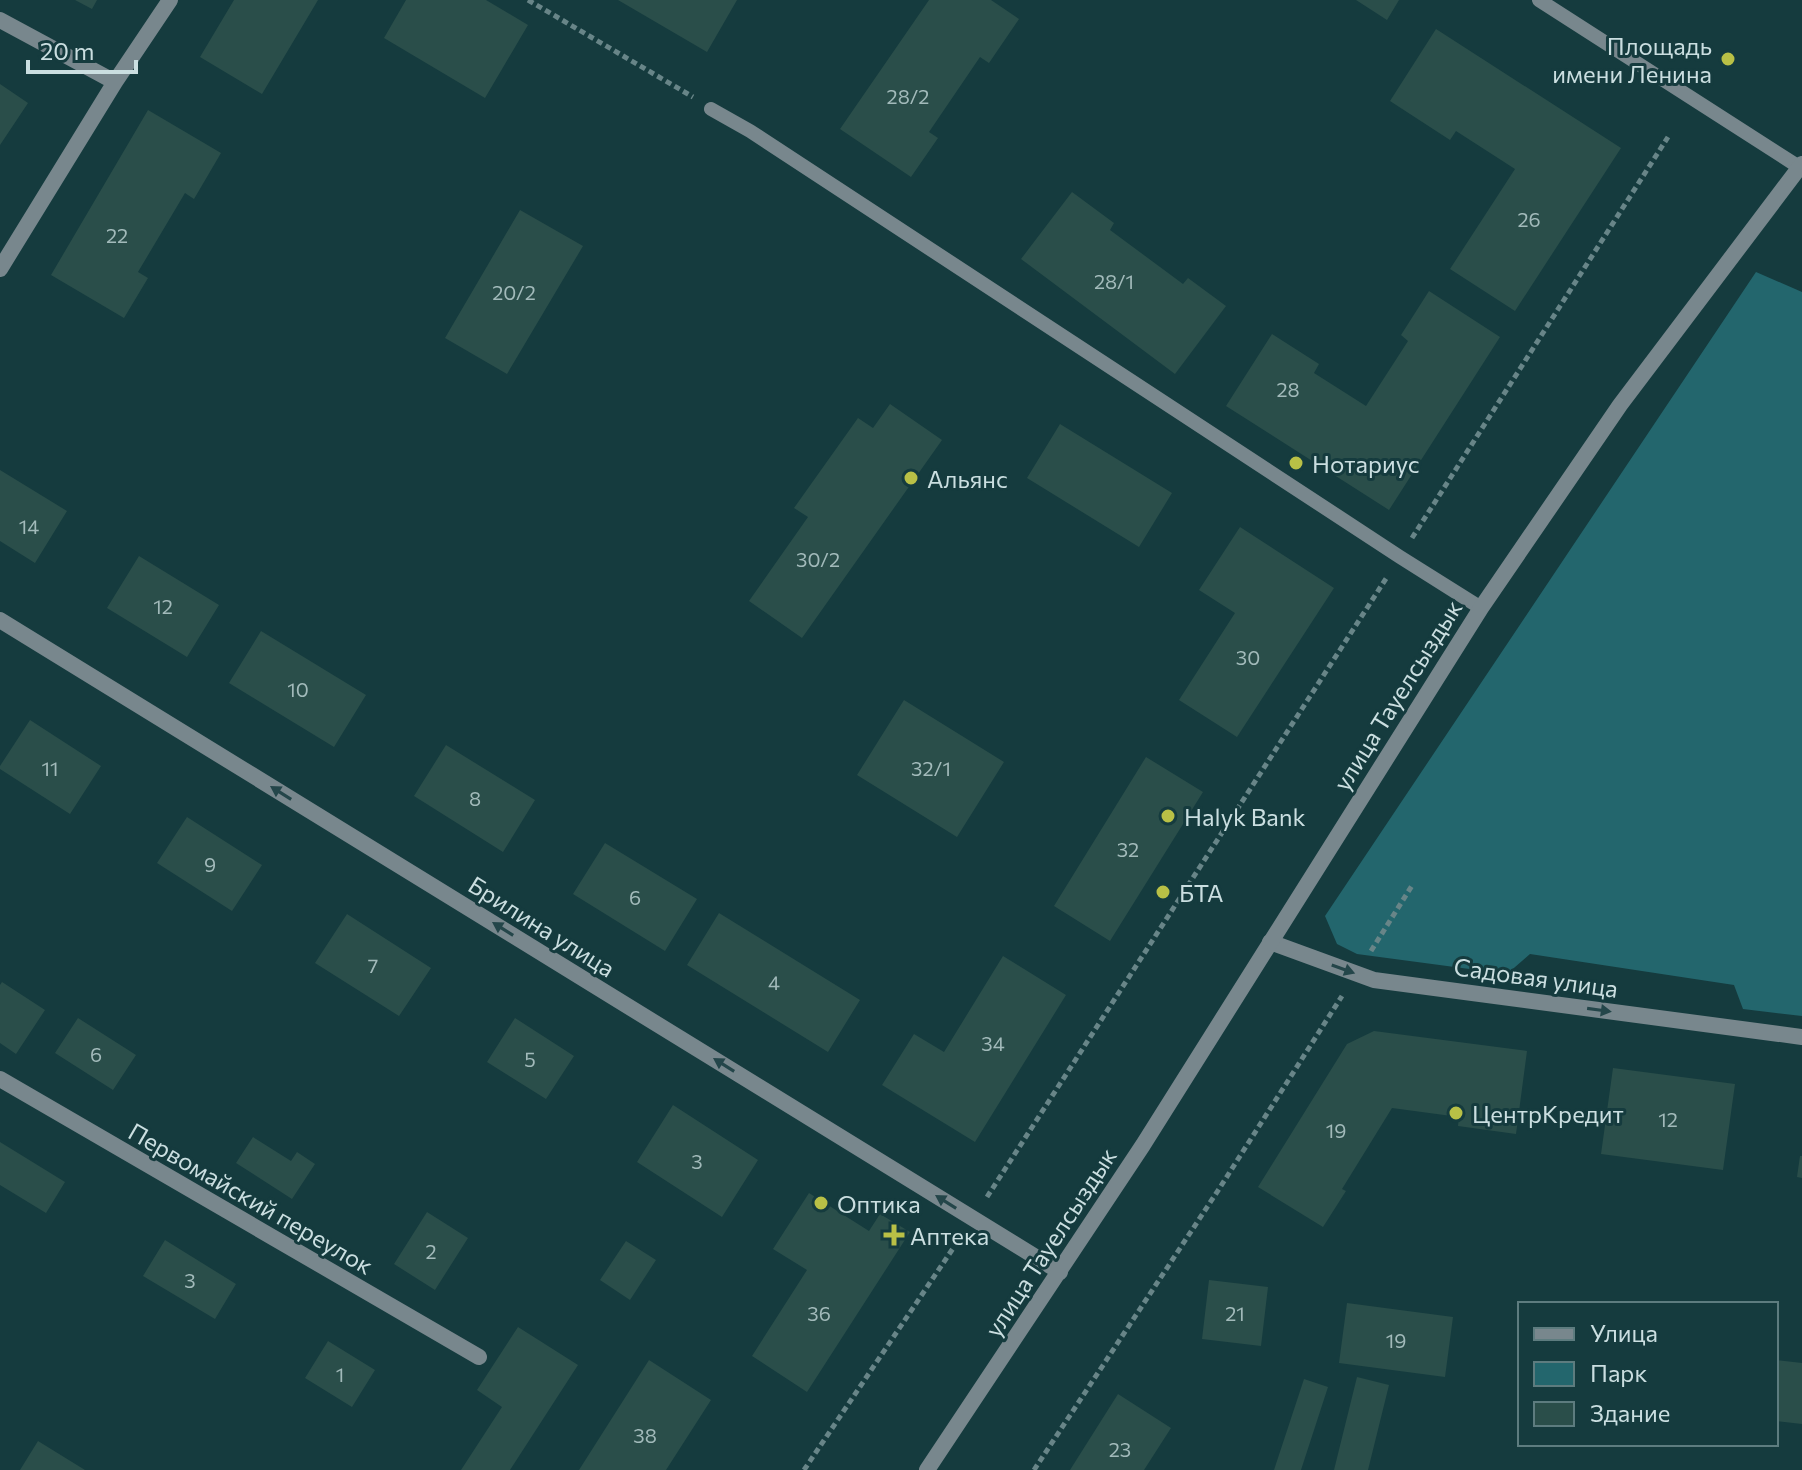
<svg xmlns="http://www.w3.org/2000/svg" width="1802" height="1470" font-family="Commissioner,sans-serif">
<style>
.green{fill:#23666d}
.building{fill:#2a4e4a}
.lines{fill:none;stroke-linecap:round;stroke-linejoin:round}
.path{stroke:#688588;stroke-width:5;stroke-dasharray:6 4;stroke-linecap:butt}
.service{stroke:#78878d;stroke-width:14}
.minor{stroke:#78878d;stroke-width:16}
.tertiary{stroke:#78878d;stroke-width:16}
.oneway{fill:#24464a}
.poi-dot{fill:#b9c046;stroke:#153b3e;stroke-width:3}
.labels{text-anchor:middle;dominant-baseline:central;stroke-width:6;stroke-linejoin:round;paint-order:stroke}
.number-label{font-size:20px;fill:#a2baba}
.poi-label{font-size:24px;fill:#cadee0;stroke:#153b3e;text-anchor:start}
.street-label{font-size:24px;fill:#cadee0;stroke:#153b3e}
</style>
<rect width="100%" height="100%" fill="#153b3e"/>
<!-- green -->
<path class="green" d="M1756 272 1802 292V1016L1743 1009 1734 985 1530 954 1507 974 1357 954 1337 944 1325 916Z"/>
<!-- building -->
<path class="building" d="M75 0H97L92 9Z
M234 0H318L262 94 200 57Z
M406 0H486L528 25 485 98 384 38Z
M618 0H737L707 52Z
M929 0H991L1019 19 989 63 980 57 929 132 938 138 911 177 840 129Z
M1356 0H1399L1387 20Z
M1436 29 1621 148 1515 311 1450 269 1515 169 1456 131 1450 140 1390 101Z
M0 84 28 103 0 145Z
M148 110 221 153 194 199 185 193 138 272 148 278 124 318 51 275Z
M1072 192 1114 223 1110 230 1183 284 1188 278 1226 306 1175 374 1021 259Z
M520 210 583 246 507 374 445 338Z
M1429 291 1500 337 1389 510 1226 406 1272 334 1319 364 1314 373 1366 406 1408 341 1401 335Z
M890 404 942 440 802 638 749 601 808 517 794 508 858 418 873 428Z
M1060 424 1172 493 1139 547 1027 478Z
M0 470 67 511 35 563 0 541Z
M1240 527 1334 588 1237 737 1179 700 1235 613 1199 590Z
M139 556 219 605 187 657 107 608Z
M261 631 366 695 334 747 229 683Z
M904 700 1004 762 957 837 857 775Z
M30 720 101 766 70 814 0 769V766Z
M446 745 535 800 503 852 414 796Z
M1146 757 1203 792 1110 941 1054 906Z
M187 817 262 865 232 911 157 863Z
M605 843 697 899 665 951 573 894Z
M719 913 860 1000 828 1052 687 965Z
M347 914 431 968 399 1016 315 963Z
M1003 956 1066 995 975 1142 882 1085 914 1034 944 1052Z
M2 982 45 1010 16 1054 0 1043V985Z
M78 1018 136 1055 113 1090 55 1053Z
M515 1018 574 1056 546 1099 487 1062Z
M1374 1031 1527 1051 1516 1134 1458 1126 1459 1117 1392 1108 1342 1189 1346 1191 1323 1227 1258 1187 1347 1044Z
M1613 1068 1735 1084 1723 1170 1601 1154Z
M673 1105 758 1160 722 1217 637 1162Z
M253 1137 291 1161 297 1152 315 1164 292 1199 236 1163Z
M0 1142 65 1182 46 1213 0 1185Z
M1800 1156H1802V1178L1797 1177Z
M809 1193 869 1231 880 1214 910 1232 807 1392 752 1356 807 1270 773 1249Z
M427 1212 468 1238 435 1290 394 1264Z
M165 1240 236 1284 215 1319 143 1276Z
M626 1241 656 1260 630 1300 600 1280Z
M1209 1280 1268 1287 1261 1346 1202 1339Z
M1347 1303 1453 1317 1445 1377 1339 1363Z
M518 1327 578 1365 510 1470H461L502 1407 477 1390Z
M328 1341 375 1370 352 1407 305 1378Z
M649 1360 711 1400 666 1470H579Z
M1776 1360 1802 1363V1424L1776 1421Z
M1357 1377 1389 1385 1368 1470H1334Z
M1304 1379 1328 1387 1301 1470H1274Z
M1118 1394 1171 1428 1144 1470H1070Z
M38 1441 85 1470H20Z"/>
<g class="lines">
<!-- path -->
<path class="path" d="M528 0 693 97
M1412 538 1668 137
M1371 951 1413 884
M987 1197 1387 577
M804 1470 960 1238
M1034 1470 1219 1189 1342 996"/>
<!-- service -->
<path class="service" d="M1539 0 1799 167
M711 109 750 131 1400 557 1481 608"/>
<!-- minor -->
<path class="minor" d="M0 20 115 82
M0 269 115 82 170 0
M0 620 1060 1272
M1270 942 1374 980 1802 1037
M0 1079 479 1357"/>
<!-- tertiary -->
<path class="tertiary" d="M927 1470 1143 1145 1481 608 1620 405 1802 164"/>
</g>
<!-- one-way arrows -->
<defs><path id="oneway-solid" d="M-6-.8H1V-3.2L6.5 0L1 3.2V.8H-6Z" transform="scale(2)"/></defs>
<g class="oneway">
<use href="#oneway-solid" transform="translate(281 793) rotate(-148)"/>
<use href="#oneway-solid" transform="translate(503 929) rotate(-148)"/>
<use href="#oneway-solid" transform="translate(1343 969) rotate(20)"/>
<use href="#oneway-solid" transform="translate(1599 1010) rotate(8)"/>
<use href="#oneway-solid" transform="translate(724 1065) rotate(-148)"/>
<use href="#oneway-solid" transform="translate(946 1202) rotate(-148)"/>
</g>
<!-- markers -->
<g class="poi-dot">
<circle cx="1728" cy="59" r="8"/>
<circle cx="1296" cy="463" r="8"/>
<circle cx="911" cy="478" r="8"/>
<circle cx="1168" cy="816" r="8"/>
<circle cx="1163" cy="892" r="8"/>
<circle cx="1456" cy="1113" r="8"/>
<circle cx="821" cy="1203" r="8"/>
<path d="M890 1223h8v8h8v8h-8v8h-8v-8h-8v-8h8z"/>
</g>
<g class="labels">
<!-- number labels -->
<g class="number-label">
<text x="908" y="96">28/2</text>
<text x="1529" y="219">26</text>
<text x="117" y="235">22</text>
<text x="1114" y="281">28/1</text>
<text x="514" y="292">20/2</text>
<text x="1288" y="389">28</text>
<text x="29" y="526">14</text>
<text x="818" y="559">30/2</text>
<text x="163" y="606">12</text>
<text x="1248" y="657">30</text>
<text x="298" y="689">10</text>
<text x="50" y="768">11</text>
<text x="931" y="768">32/1</text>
<text x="475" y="798">8</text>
<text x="1128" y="849">32</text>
<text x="210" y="864">9</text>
<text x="635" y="897">6</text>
<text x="373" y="965">7</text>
<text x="774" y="982">4</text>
<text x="993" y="1043">34</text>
<text x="96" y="1054">6</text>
<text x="530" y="1059">5</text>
<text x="1668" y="1119">12</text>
<text x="1336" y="1130">19</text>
<text x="697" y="1161">3</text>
<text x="431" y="1251">2</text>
<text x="190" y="1280">3</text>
<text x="819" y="1313">36</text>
<text x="1235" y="1313">21</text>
<text x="1396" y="1340">19</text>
<text x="340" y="1374">1</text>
<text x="645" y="1435">38</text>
<text x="1120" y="1449">23</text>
</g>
<!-- poi labels -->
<g class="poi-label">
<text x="1712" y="45" text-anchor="end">Площадь<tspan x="1712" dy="28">имени Ленина</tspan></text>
<text x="1312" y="463">Нотариус</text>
<text x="927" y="478">Альянс</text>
<text x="1184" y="816">Halyk Bank</text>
<text x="1179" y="892">БТА</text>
<text x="1472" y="1113">ЦентрКредит</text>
<text x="837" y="1203">Оптика</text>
<text x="910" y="1235">Аптека</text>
</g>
<!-- street labels -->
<g class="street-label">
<text transform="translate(1397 695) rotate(-58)">улица Тауелсыздык</text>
<text transform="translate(542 926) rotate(32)">Брилина улица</text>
<text transform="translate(1536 977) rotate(8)">Садовая улица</text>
<text transform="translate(251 1198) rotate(30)">Первомайский переулок</text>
<text transform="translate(1050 1242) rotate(-57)">улица Тауелсыздык</text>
</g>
</g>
<!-- legend -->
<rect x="1518" y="1302" width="260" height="144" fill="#153b3e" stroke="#5d7c7f" stroke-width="2"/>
<rect x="1534" y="1328" width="40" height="12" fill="#78878d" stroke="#5d7c7f" stroke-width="2"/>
<text x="1590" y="1342" font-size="24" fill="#cadee0">Улица</text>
<rect x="1534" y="1362" width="40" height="24" fill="#23666d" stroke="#5d7c7f" stroke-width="2"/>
<text x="1590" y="1382" font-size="24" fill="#cadee0">Парк</text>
<rect x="1534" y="1402" width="40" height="24" fill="#2a4e4a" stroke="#5d7c7f" stroke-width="2"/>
<text x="1590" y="1422" font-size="24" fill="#cadee0">Здание</text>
<!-- scale -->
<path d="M28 60v12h108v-12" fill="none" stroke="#cadee0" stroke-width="4"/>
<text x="40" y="60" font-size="24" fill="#cadee0" stroke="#153b3e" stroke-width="6" paint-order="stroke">20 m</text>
</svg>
